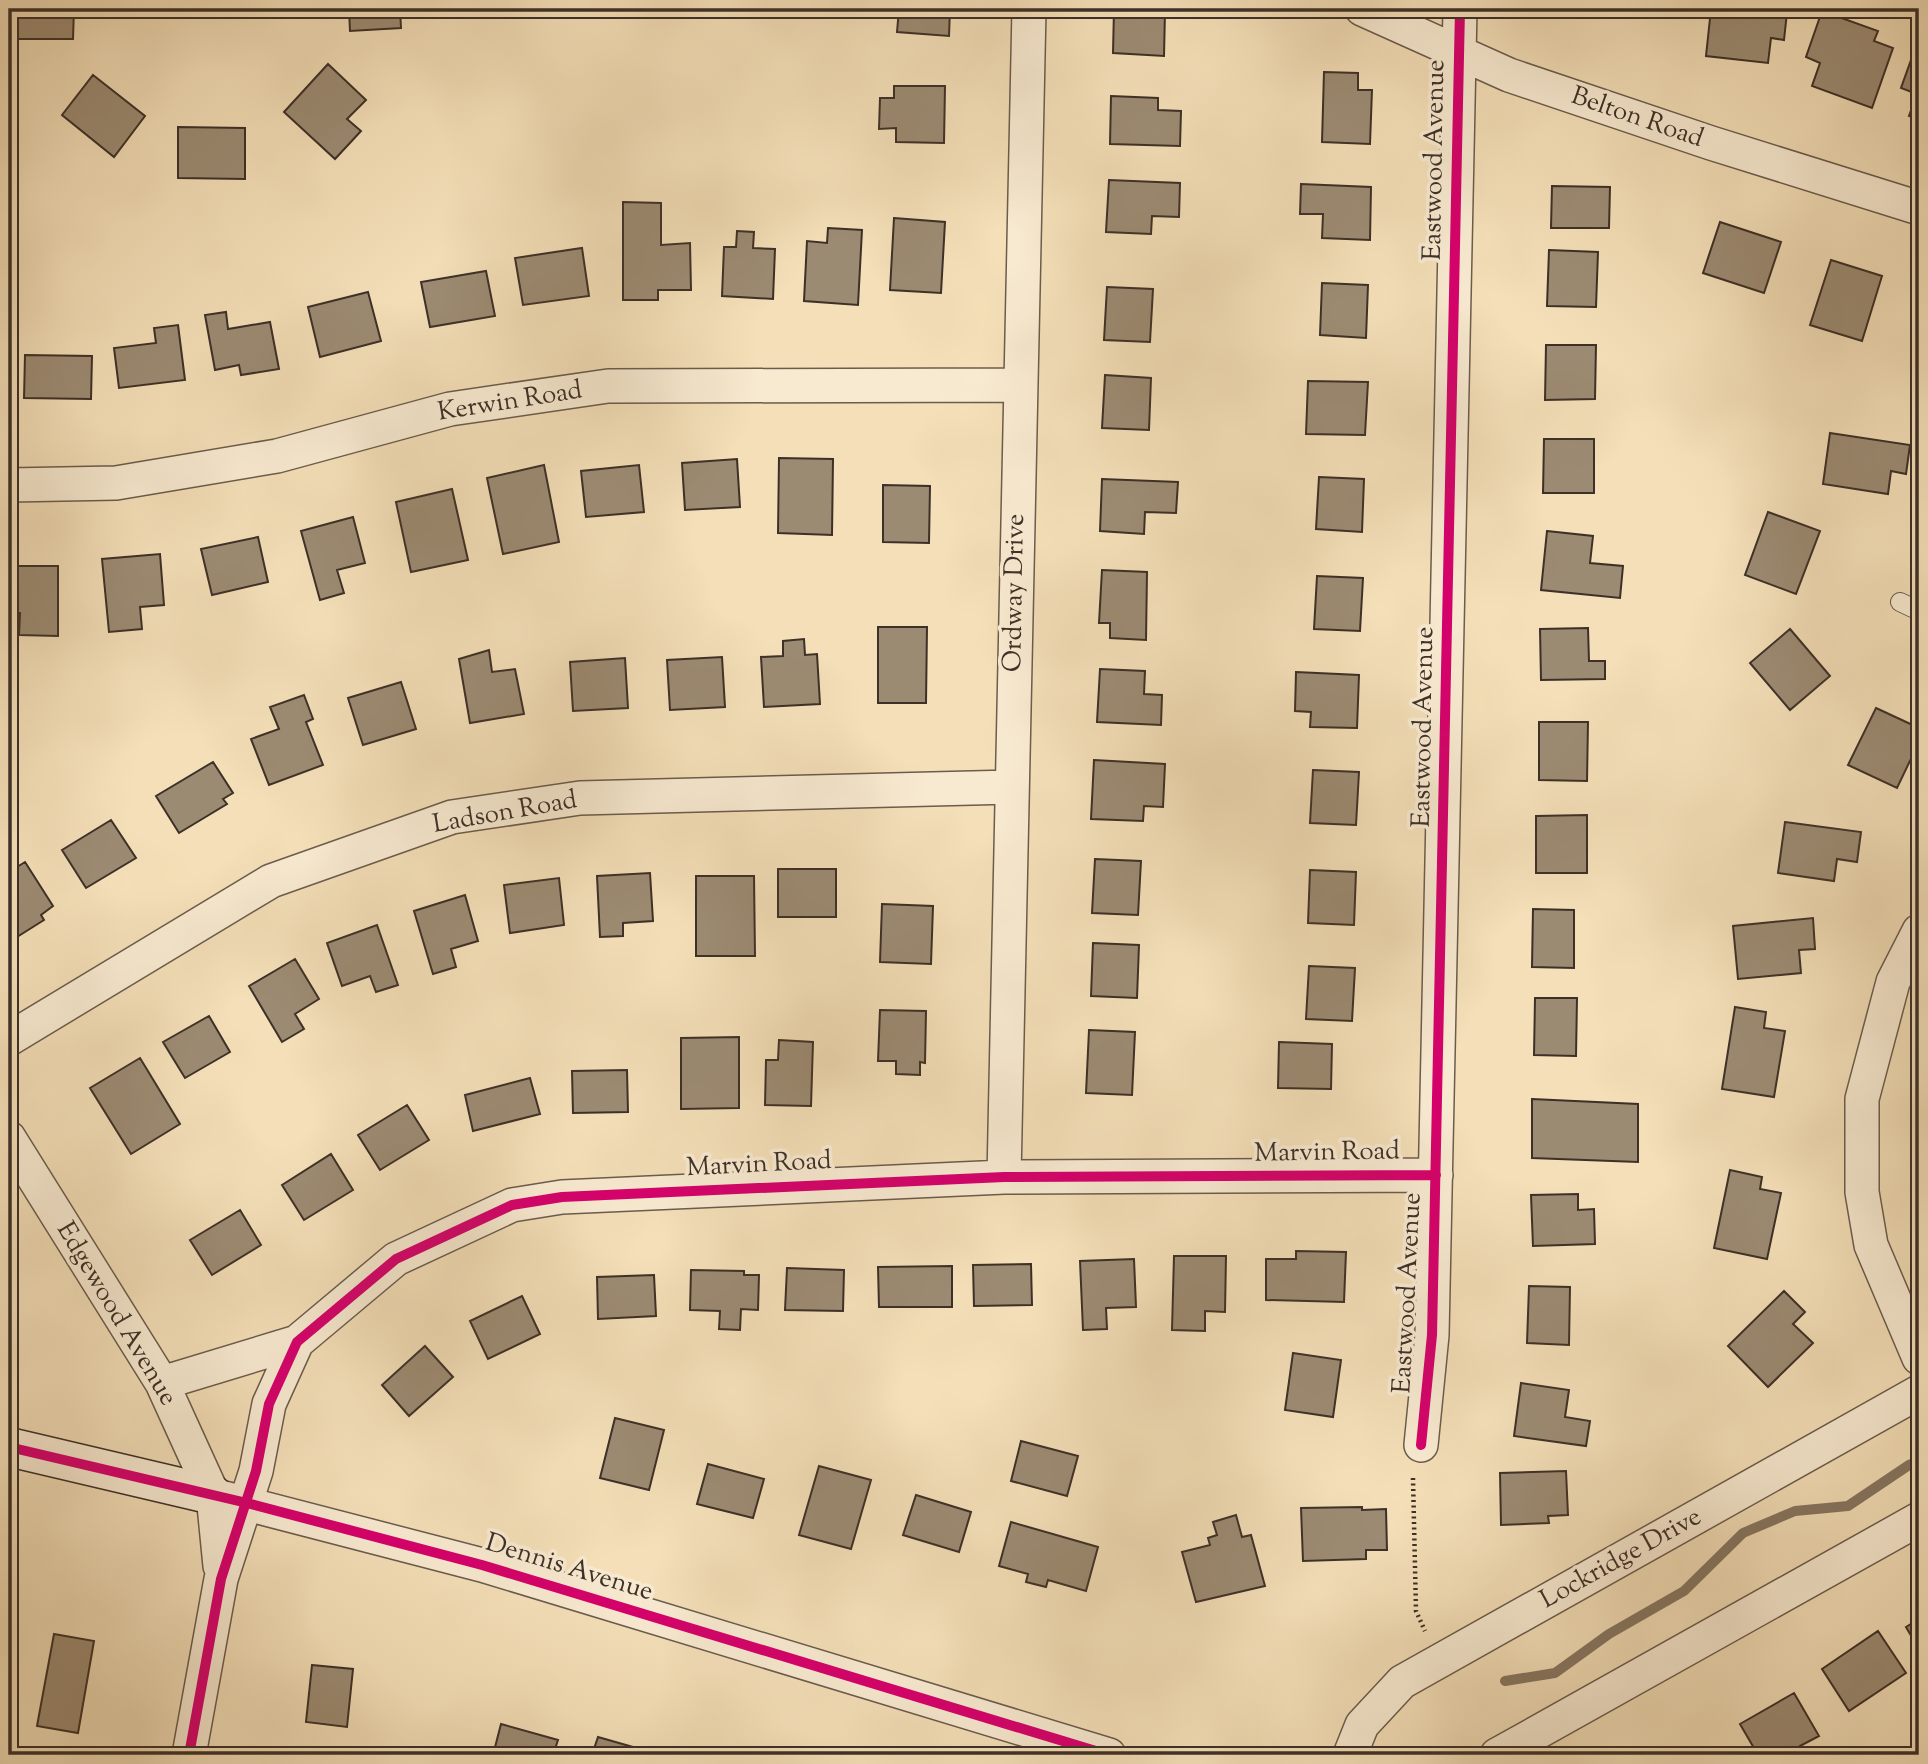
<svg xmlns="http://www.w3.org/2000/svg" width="1928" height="1764" font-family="'Sorts Mill Goudy',serif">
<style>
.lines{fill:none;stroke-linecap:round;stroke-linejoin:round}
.stream{stroke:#867661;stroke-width:10}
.building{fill:#9c8b73;stroke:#3d3028;stroke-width:2}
.lane-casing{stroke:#6b5c4c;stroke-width:20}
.street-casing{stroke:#6b5c4c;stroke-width:36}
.secondary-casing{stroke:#3d3028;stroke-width:41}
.path{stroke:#3d3028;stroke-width:4.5;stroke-dasharray:2 3.5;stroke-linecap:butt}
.lane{stroke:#f8ead1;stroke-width:18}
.street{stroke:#f8ead1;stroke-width:33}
.secondary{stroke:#f8ead1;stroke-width:38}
.cycleway-casing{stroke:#f8ead1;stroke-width:15}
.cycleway{stroke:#d6006c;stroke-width:10}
.labels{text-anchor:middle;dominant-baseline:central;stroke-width:7;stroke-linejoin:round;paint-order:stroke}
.street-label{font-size:26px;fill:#3d3028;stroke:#f8ead1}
</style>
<rect width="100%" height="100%" fill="#f4dfb8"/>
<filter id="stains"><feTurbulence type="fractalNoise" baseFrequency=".00286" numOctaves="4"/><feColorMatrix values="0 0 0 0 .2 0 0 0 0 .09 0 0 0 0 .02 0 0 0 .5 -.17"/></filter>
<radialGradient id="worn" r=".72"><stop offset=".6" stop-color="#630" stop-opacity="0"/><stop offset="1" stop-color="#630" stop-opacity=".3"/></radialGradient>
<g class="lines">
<!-- stream -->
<path class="stream" d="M1505 1681 1555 1673 1609 1634 1684 1591 1743 1533 1795 1511 1848 1506 1909 1465 1919 1461"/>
</g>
<!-- building -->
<path class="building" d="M13 9H74L73 39H12Z
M349 9H400L401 28 350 31Z
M641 9H670V17L641 15Z
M899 9H950L949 36 897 32Z
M1114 9 1165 11 1164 56 1113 53Z
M1711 9 1787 12 1784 40 1771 38 1768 63 1706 56Z
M1822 11 1878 31 1874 41 1893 48 1872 108 1812 86 1820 63 1806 57Z
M1911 60 1919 62V120L1909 116 1917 94 1901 88Z
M328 64 366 100 347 119 361 131 335 159 284 112Z
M1324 72 1358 73V90H1372L1370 144 1322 142Z
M93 75 145 116 114 157 62 115Z
M894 86H945L944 143 896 142V128L879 129 880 98H894Z
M1111 96 1158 98V110L1181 111 1180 146 1110 144Z
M178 127 245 128V179L178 178Z
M1109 180 1180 183 1179 217 1152 216 1151 234 1106 232Z
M1301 184 1371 187 1370 240 1322 238 1323 214H1300Z
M1552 186 1610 187 1609 228H1551Z
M623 202 661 203V245L690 243 691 290H658V300H623Z
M894 218 945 222 941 293 890 290Z
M1720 222 1781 242 1764 293 1703 273Z
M828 228 862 230 858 305 804 301 807 241 827 243Z
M737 231 754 232 753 248 775 249 773 299 722 296 724 247H736Z
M582 248 589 296 523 305 515 258Z
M1549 250 1598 252 1596 307 1547 306Z
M1831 260 1882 276 1862 341 1810 325Z
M486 271 495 316 430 327 421 282Z
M1322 283 1368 285 1366 338 1320 335Z
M1107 287 1153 289 1150 342 1104 340Z
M368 292 381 341 320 357 308 307Z
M226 312 228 329 270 322 279 369 241 375 239 365 215 370 205 315Z
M178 325 185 380 119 388 114 348 156 343 154 328Z
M1546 345H1596L1595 399 1545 400Z
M25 355 92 356 91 399 24 398Z
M1105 375 1151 378 1149 430 1102 428Z
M1308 381 1368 382 1365 435 1306 434Z
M1830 433 1910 445 1906 474 1891 471 1888 494 1823 484Z
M1544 439H1594V493H1543Z
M779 458 833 459 832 535 778 533Z
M737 459 740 507 685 510 682 463Z
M544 465 559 542 503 554 487 478Z
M639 465 644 512 586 517 581 471Z
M1319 477 1364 479 1362 532 1316 529Z
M1102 479 1178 482 1176 513 1145 512 1144 534 1100 531Z
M883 485 930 486 929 543 883 542Z
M452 489 468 560 411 572 396 502Z
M1768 512 1820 531 1796 594 1745 575Z
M353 517 365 563 337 570 344 593 320 600 301 531Z
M1547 531 1593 536 1590 563 1623 566 1620 598 1541 590Z
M258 537 268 582 212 595 201 549Z
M160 554 164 605 140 607 142 629 109 632 102 559Z
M9 566H58V636L19 635 20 613H9Z
M1102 570 1147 572 1146 640 1110 638V623H1099Z
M1317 576 1363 578 1360 631 1314 629Z
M878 627H927L926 703H878Z
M1588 628 1589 661H1605V679L1541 680 1540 629Z
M1790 629 1830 676 1790 710 1750 663Z
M804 639 805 655 817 654 820 704 764 707 761 657 783 656V641Z
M489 650 492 672 515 669 524 714 470 723 459 659Z
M722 657 725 707 670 710 667 660Z
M625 658 628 708 573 711 570 662Z
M1100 669 1145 671 1144 694 1162 695 1161 725 1097 722Z
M1296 672 1359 675 1357 728 1310 727 1311 712 1295 711Z
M401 682 416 729 363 745 348 698Z
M304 695 313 719 306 722 323 765 269 785 251 739 279 729 270 707Z
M1876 708 1919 728V742L1897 788 1848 765Z
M1539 722H1588L1587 781 1539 780Z
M1094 760 1165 764 1163 807 1144 806 1143 821 1091 819Z
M213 762 233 793 223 799 227 804 179 833 156 796Z
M1313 770 1359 772 1356 825 1310 823Z
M1587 815V873H1536V816Z
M111 820 136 858 86 888 62 850Z
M1785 822 1861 832 1857 862 1837 859 1834 881 1778 873Z
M1095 859 1141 861 1138 915 1092 913Z
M25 862 53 906 41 915 44 920 9 942V872Z
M778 869H836V917H778Z
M1310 870 1356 872 1354 925 1308 923Z
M650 873 653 921 623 923V936L600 937 597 876Z
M696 876H754L755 956H696Z
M559 878 564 925 510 933 504 885Z
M465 895 478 941 451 949 456 967 433 974 414 911Z
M882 904 933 906 931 964 880 962Z
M1533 909 1574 910V968L1532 967Z
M1813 918 1815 949 1799 950 1801 973 1738 979 1733 926Z
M377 925 398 985 376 992 370 976 342 986 327 943Z
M1093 943 1139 945 1137 998 1091 996Z
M295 959 319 999 295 1014 304 1029 282 1042 249 986Z
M1309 966 1355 968 1352 1021 1306 1019Z
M1535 998H1577L1576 1056 1534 1055Z
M1735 1007 1766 1012 1764 1028 1785 1031 1774 1097 1722 1089Z
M880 1010 926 1011 925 1063 920 1062V1075L896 1074V1061H878Z
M209 1016 230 1052 185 1078 163 1042Z
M1089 1030 1135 1032 1132 1095 1086 1093Z
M739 1037V1108L681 1109V1038Z
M779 1040 813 1042 811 1106 765 1105 766 1060H778Z
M1279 1042 1332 1044 1331 1089 1278 1088Z
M140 1058 180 1124 131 1154 90 1088Z
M627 1070 628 1112 573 1113 572 1071Z
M530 1078 540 1114 473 1131 465 1095Z
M1532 1099 1638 1104V1162L1532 1158Z
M407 1105 429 1140 380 1170 358 1135Z
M331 1154 353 1190 304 1220 282 1185Z
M1730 1170 1762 1177 1760 1189 1781 1193 1767 1259 1714 1248Z
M1578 1194V1210L1594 1209 1595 1244 1533 1246 1531 1195Z
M240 1210 261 1245 212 1275 190 1240Z
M1296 1251 1346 1252 1344 1302 1266 1300V1259H1296Z
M1174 1256H1226L1225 1312 1205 1311V1331L1172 1330Z
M1134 1259 1136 1307 1106 1308 1107 1329 1083 1330 1080 1261Z
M1031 1264 1032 1305 974 1306 973 1265Z
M952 1266V1307H879L878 1267Z
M787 1268 844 1270 843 1311 785 1310Z
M691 1270 744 1271V1275H759L758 1310 741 1309 740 1330 719 1329 720 1311 690 1310Z
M654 1275 656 1316 598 1319 597 1277Z
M1529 1286 1570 1287 1569 1345 1527 1343Z
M1784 1291 1805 1312 1793 1324 1813 1343 1768 1387 1728 1346Z
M522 1296 540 1334 488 1359 470 1321Z
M425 1346 453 1377 409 1416 382 1385Z
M1293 1353 1341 1360 1333 1417 1285 1410Z
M1521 1383 1569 1390 1565 1417 1590 1421 1586 1446 1514 1436Z
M615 1418 664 1430 649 1490 600 1478Z
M1021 1441 1078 1456 1067 1496 1011 1481Z
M708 1464 764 1479 753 1518 697 1504Z
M819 1466 871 1480 851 1549 799 1535Z
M1566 1471 1568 1515 1548 1516 1549 1523 1501 1525 1500 1473Z
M916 1495 971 1512 959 1552 903 1535Z
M1362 1507V1510L1386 1509 1387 1550H1366V1559L1303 1561 1301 1508Z
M1236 1515 1242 1537 1251 1535 1265 1586 1196 1602 1182 1552 1210 1545 1208 1538 1217 1535 1213 1522Z
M1011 1522 1098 1547 1086 1591 1048 1580 1046 1587 1026 1582 1028 1574 999 1566Z
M1919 1619V1649L1906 1627Z
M1878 1631 1906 1673 1849 1711 1822 1669Z
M54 1634 94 1641 78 1733 37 1726Z
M312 1665 353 1669 347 1727 306 1722Z
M1794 1693 1819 1736 1800 1746 1805 1755H1758L1740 1724Z
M501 1724 558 1740 553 1755H493Z
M598 1737 654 1753 592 1755Z"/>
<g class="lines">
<!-- lane casing -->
<g class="lane-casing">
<path id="lane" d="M1900 602 1919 611"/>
</g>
<!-- street casing -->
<g class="street-casing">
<path id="street" d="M1362 9 1509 75 1711 143 1919 208
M9 485 116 483 277 456 450 409 608 386 1019 385
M1919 931 1893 982 1862 1099V1192L1871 1245 1919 1358
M9 1039 271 881 452 817 580 798 1012 787
M9 1138 162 1383 213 1495 220 1566
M1004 1177 1029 9
M162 1383 297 1342
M1421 1445 1432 1335 1460 9
M224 1498 482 1565 1109 1755
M189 1755 221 1579 256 1471 269 1404 297 1342 396 1259 512 1205 562 1197 1004 1177 1436 1175
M1350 1755 1362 1725 1402 1682 1919 1392
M1497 1755 1919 1519"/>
</g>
<!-- secondary casing -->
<g class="secondary-casing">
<path id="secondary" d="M9 1447 213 1495"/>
</g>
<!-- path -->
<path class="path" d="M1413 1478 1416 1611 1425 1631"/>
<!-- lane -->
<use href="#lane" class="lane"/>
<!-- street -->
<use href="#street" class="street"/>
<!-- secondary -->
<use href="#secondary" class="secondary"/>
<!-- cycleway casing -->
<g class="cycleway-casing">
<path id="cycleway" d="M1421 1445 1432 1335 1460 9
M9 1447 247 1503 482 1565 1109 1755
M189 1755 221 1579 256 1471 269 1404 297 1342 396 1259 512 1205 562 1197 1004 1177 1436 1175"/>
</g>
<!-- cycleway -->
<use href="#cycleway" class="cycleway"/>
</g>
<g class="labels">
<!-- street labels -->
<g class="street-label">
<text transform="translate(1637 118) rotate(19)">Belton Road</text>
<text transform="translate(1435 160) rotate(-89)">Eastwood Avenue</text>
<text transform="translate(510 402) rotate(-9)">Kerwin Road</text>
<text transform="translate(1015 593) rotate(-89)">Ordway Drive</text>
<text transform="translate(1424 727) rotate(-89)">Eastwood Avenue</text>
<text transform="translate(505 813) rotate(-10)">Ladson Road</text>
<text transform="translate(1327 1153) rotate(-1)">Marvin Road</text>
<text transform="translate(759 1165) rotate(-3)">Marvin Road</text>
<text transform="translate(1408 1293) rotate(-87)">Eastwood Avenue</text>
<text transform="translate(116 1314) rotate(59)">Edgewood Avenue</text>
<text transform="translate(1621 1559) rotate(-29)">Lockridge Drive</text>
<text transform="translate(569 1568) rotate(17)">Dennis Avenue</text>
</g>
</g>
<!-- margin -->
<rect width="1928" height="1764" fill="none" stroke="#f4dfb8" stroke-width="35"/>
<rect x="10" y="10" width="1907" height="1743" fill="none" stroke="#3d3028" stroke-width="3.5"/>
<rect x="18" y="18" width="1893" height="1729" fill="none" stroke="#3d3028" stroke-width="2"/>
<rect width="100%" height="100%" filter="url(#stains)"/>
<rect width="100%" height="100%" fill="url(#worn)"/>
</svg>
